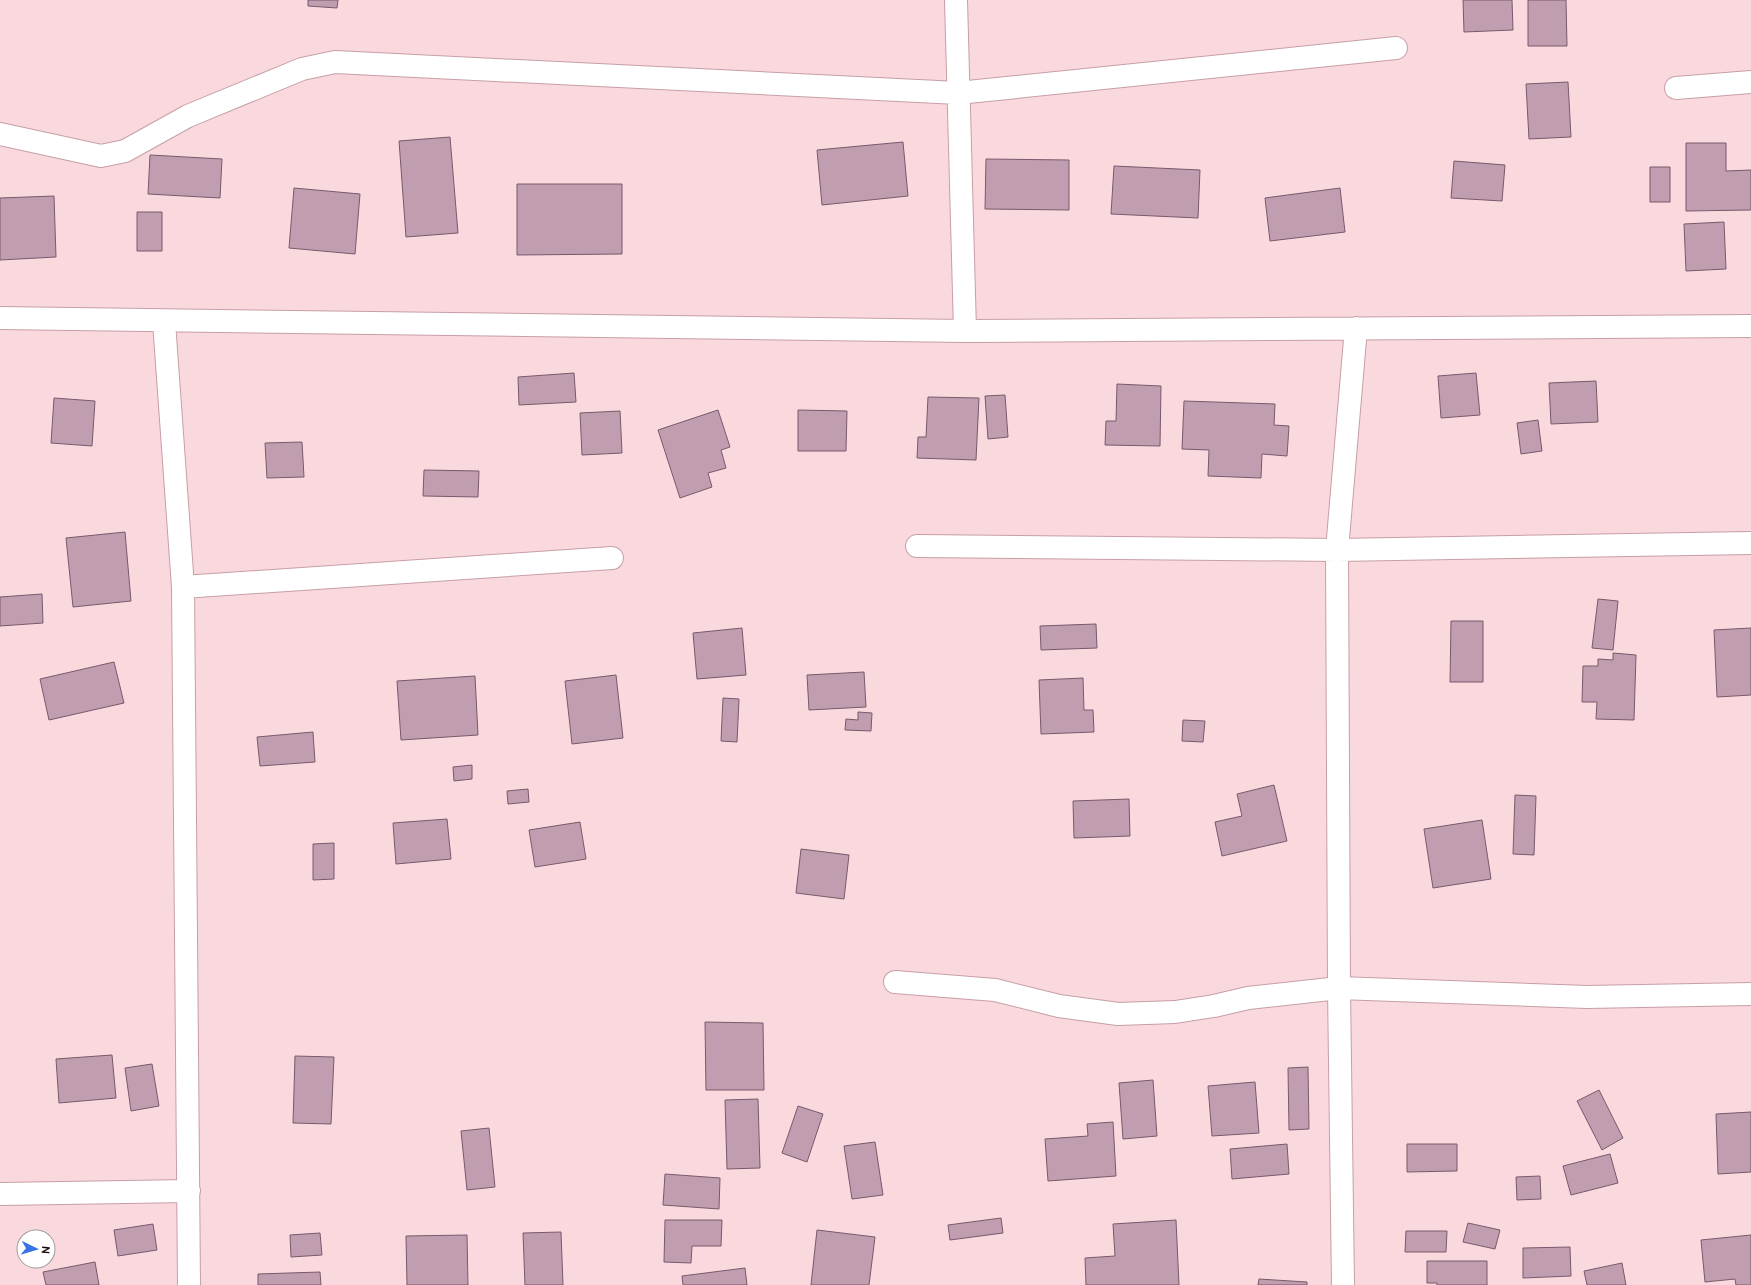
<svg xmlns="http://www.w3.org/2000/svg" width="1751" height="1285" font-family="Cabin,sans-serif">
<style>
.building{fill:#c09eb0;stroke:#78596a}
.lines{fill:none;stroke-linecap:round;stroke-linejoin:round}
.minor-casing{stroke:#c69fa6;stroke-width:24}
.minor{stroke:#fff;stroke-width:22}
</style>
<rect width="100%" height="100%" fill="#fad9de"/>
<!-- building -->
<path class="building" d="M308 0H338L337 8 308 6Z
M1463 0H1512L1513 30 1464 32Z
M1528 0H1566L1567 46H1528Z
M1568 82 1571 137 1529 139 1526 84Z
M450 137 458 233 406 237 399 141Z
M903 142 908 196 822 205 817 150Z
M1686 143H1726V171L1751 170V210L1686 211Z
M150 155 222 159 220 198 148 194Z
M986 159 1069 160V210L985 209Z
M1454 161 1505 165 1502 201 1451 198Z
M1114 166 1200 170 1198 218 1111 214Z
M1650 167H1670V202H1650Z
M517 184H622V254L517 255Z
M294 188 360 194 355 254 289 248Z
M1340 188 1345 232 1270 241 1265 198Z
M54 196 56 257 0 260V198Z
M137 212H162V251H137Z
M1724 222 1726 269 1686 271 1684 224Z
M574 373 576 402 519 405 518 377Z
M1476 373 1480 415 1441 418 1438 376Z
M1596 381 1598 422 1551 424 1549 383Z
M1117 384 1161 386 1160 446 1105 445 1106 421H1116Z
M1005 395 1008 437 988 439 985 396Z
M928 397 979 398 976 460 917 458 918 437H926Z
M54 398 95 401 92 446 51 443Z
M1184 401 1275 404 1274 425 1289 426 1287 456 1262 454 1261 478 1208 476 1209 450 1182 449Z
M718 410 730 447 721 450 726 468 708 473 712 487 680 498 658 430Z
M798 410 847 411 846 451H798Z
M620 411 622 453 582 455 580 413Z
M1538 420 1542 451 1521 454 1517 423Z
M302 442 304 477 267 478 265 443Z
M424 470 479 471 478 497 423 496Z
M125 532 131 601 73 607 66 538Z
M42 594 43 623 0 626V597Z
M1598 599 1618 601 1613 650 1592 648Z
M1451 621H1483V682H1450Z
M1096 624 1097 648 1041 650 1040 626Z
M742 628 746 675 697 679 693 633Z
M1751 628V695L1717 697 1714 630Z
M1613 653 1636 655 1634 720 1596 719 1597 702H1582L1583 666H1598V659L1613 660Z
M114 662 124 703 49 720 40 679Z
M864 672 866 707 809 710 807 675Z
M616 675 623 738 572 744 565 681Z
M475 676 478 735 401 740 397 681Z
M1083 678 1084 710H1093L1094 732 1041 734 1039 680Z
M723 698 739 699 737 742 721 741Z
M858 712 872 713 871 731 845 730 846 719 858 720Z
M1183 720 1205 721 1203 742 1182 741Z
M313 732 315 762 260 766 257 737Z
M472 765V779L454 781 453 767Z
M1274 785 1287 841 1222 856 1215 822 1242 816 1237 794Z
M528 789 529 802 508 804 507 791Z
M1515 795 1536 796 1534 855 1513 854Z
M1129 799 1130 836 1074 838 1073 801Z
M447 819 451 859 396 864 393 823Z
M1482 820 1491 879 1433 888 1424 829Z
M580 822 586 859 535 867 529 830Z
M334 843V879L313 880V844Z
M801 849 849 855 844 899 796 893Z
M705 1022 763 1023 764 1090H706Z
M112 1055 116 1098 59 1103 56 1059Z
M295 1056 334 1057 331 1124 293 1123Z
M152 1064 159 1106 131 1111 125 1068Z
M1308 1067 1309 1129 1289 1130 1288 1068Z
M1153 1080 1157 1136 1123 1139 1119 1083Z
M1255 1082 1259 1133 1212 1136 1208 1086Z
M1599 1090 1623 1138 1602 1150 1577 1101Z
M758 1099 760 1168 727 1169 725 1100Z
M798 1106 823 1114 807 1162 782 1153Z
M1751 1112V1172L1718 1174 1716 1114Z
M1113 1122 1116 1176 1048 1181 1045 1139 1088 1136 1087 1124Z
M489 1128 495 1187 467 1190 461 1131Z
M875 1142 883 1195 852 1199 844 1146Z
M1287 1144 1289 1174 1232 1179 1230 1149Z
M1407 1144H1457V1171L1407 1172Z
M1610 1154 1618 1183 1571 1195 1563 1166Z
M665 1174 720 1178 719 1209 663 1205Z
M1540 1176 1541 1199 1517 1200 1516 1177Z
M1001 1218 1003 1233 950 1240 948 1225Z
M665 1220H722L721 1246H692L691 1263 664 1262Z
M1176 1220 1179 1285H1086L1085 1258 1115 1256 1113 1224Z
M1468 1223 1500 1230 1495 1249 1463 1242Z
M153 1224 157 1250 118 1256 114 1230Z
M817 1230 875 1237 869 1285H811Z
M1406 1231H1447L1446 1252H1405Z
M561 1232 563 1285H525L523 1233Z
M320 1233 322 1255 291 1257 290 1235Z
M467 1235 468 1285H407L406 1236Z
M1751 1235V1285H1736L1735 1279 1705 1282 1701 1240Z
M1570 1247 1571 1276 1523 1278V1248Z
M1427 1261H1487V1285H1437V1283H1427Z
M95 1262 99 1285H46L43 1272Z
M1622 1263 1626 1285H1587L1584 1271Z
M745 1268 747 1285H683L682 1276Z
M320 1272 321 1285H258V1274Z
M1259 1279 1307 1282V1285H1258Z"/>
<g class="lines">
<!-- minor casing -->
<g class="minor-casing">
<path id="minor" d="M956 0 965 331
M1676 88 1751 82
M0 134 101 156 125 151 188 116 302 69 335 62 958 93 1396 48
M0 318 965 331 1751 326
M164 322 183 587 189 1285
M917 546 1337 550 1751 543
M183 587 612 558
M895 982 995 990 1059 1006 1118 1014 1175 1012 1214 1006 1248 998 1339 988 1587 997 1751 994
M0 1194 189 1191
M1343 1285 1339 988 1337 550 1356 328"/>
</g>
<!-- minor -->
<use href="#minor" class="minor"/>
</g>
<!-- north arrow -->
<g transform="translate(36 1249) rotate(95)"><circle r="19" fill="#ffffff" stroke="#a29d9e"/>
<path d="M0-3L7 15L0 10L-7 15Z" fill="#3674e3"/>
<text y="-6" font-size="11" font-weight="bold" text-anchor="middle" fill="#170a0c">N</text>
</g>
</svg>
